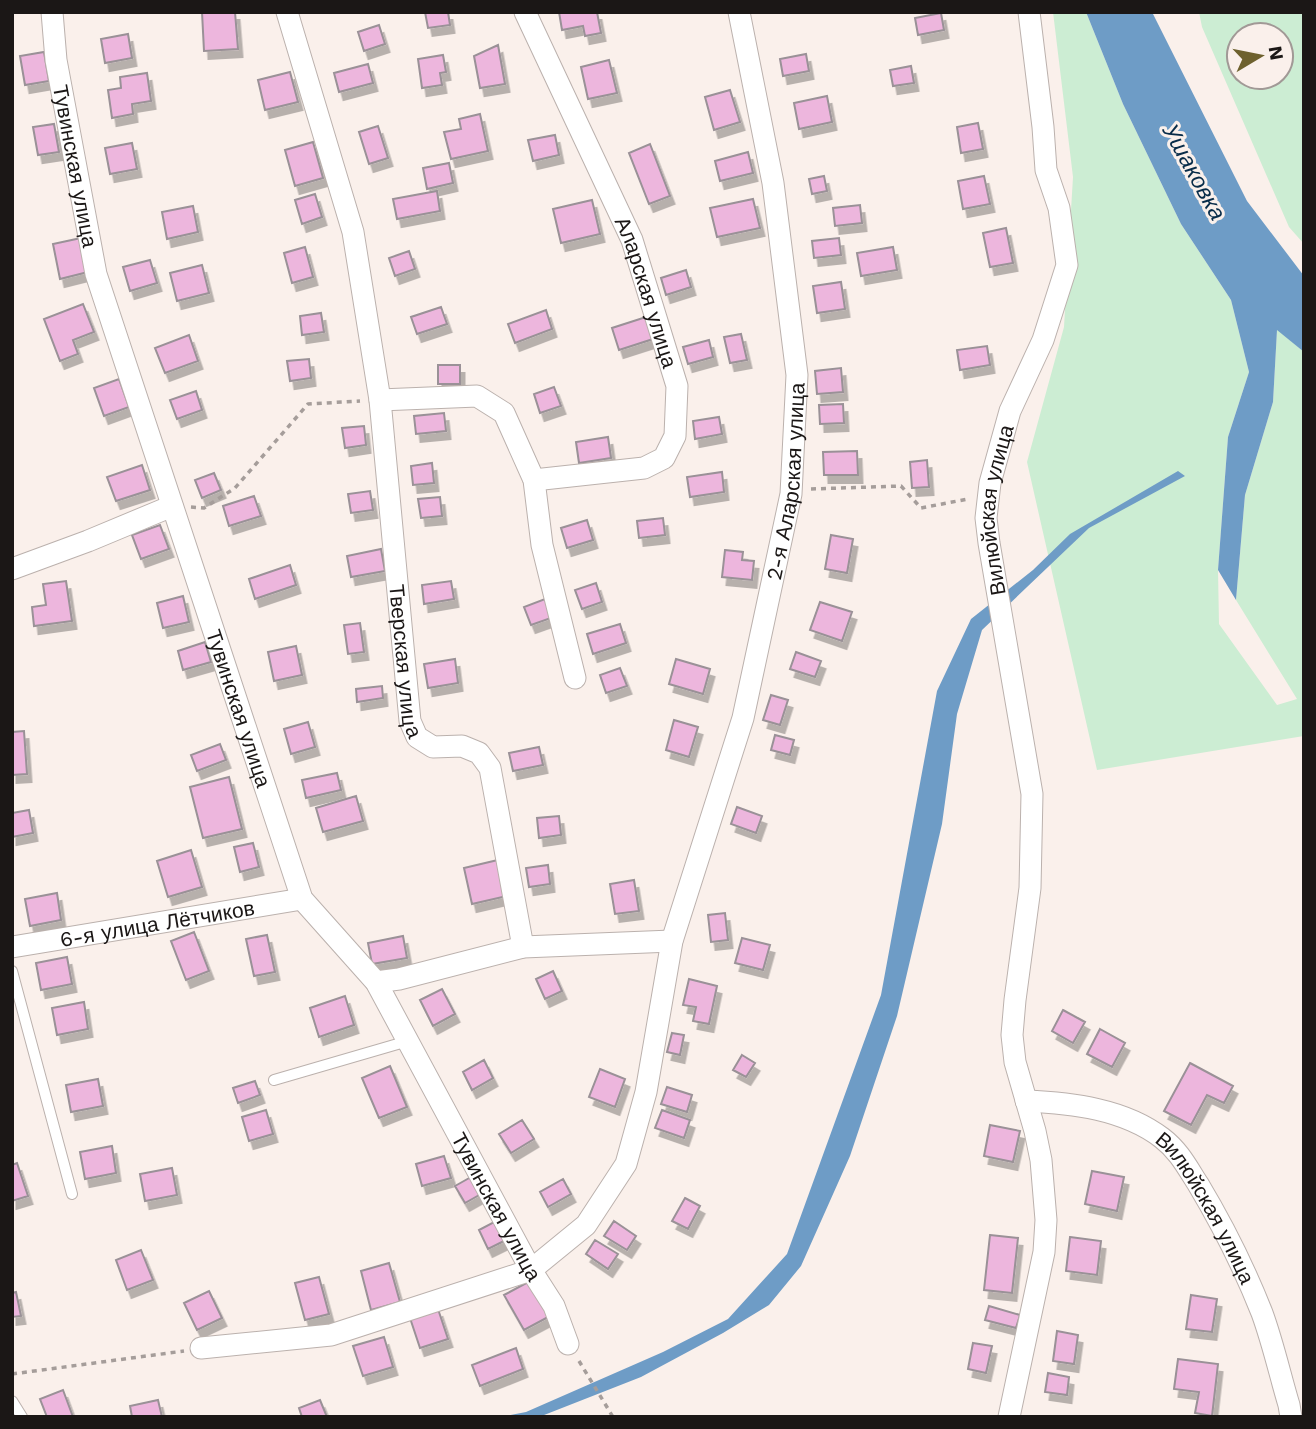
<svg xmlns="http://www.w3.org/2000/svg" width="1316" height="1429" font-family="'Work Sans',sans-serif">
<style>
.green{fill:#ccedd3;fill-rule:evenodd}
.water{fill:#6e9cc6}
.building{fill:#edb6dd;stroke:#9a9197;stroke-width:2;filter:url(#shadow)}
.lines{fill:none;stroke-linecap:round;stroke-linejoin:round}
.service-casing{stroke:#bbb1ad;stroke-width:12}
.minor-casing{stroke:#bbb1ad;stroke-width:23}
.path{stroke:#a59d9a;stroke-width:3.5;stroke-dasharray:5 5;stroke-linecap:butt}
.service{stroke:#fff;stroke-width:10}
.minor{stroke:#fff;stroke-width:21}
.labels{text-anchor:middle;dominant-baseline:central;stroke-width:6;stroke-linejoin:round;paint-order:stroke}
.street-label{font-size:21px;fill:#1b1716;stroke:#faf0eb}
.water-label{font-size:23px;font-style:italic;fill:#082c49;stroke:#faf0eb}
</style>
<defs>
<filter id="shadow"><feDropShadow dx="4.5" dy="8" stdDeviation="0" flood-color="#0004"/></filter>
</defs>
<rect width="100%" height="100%" fill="#faf0eb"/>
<!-- green -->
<path class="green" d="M1053 12H1086L1123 104 1181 224 1231 300 1249 372 1228 437 1218 570 1219 624 1277 705 1297 699 1236 600 1245 495 1273 402 1277 329 1304 352V736L1097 770 1027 462 1064 327 1073 177Z
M1199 12H1304V244L1289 227 1202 27ZM1239 35H1281V77H1239Z"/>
<!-- water -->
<path class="water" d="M1086 12H1152L1247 201 1304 276V352L1277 330 1273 402 1245 495 1236 600 1218 570 1228 437 1249 372 1231 300 1181 224 1123 104Z
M1178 471 1185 476 1089 528 982 630 957 714 942 824 897 1016 850 1156 801 1266 769 1305 723 1333 641 1377 539 1417H501L526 1412 663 1352 728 1319 787 1254 881 995 937 691 971 619 1033 570 1070 534Z"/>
<!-- building -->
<path class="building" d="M202 12H235L238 49 204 51Z
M425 12H448L450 25 428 28Z
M559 12H597L601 33 585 36 583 26 562 30Z
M941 13 944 30 918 35 915 18Z
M379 25 385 44 364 51 358 32Z
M128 34 132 58 105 63 101 39Z
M498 45 505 84 480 88 474 56Z
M44 52 49 81 25 85 20 56Z
M806 54 809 71 783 76 780 59Z
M443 55 446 72 440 73 442 85 422 88 418 59Z
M609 60 617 93 588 99 581 67Z
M368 64 373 83 339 92 334 73Z
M911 66 914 83 893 86 890 70Z
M290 72 298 102 265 110 258 80Z
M147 73 151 101 132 104 133 114 112 118 108 90 121 88 120 77Z
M730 90 740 122 714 130 705 97Z
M827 96 832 122 799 129 794 103Z
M480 114 488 151 451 159 444 132 461 129 459 119Z
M978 123 983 149 961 153 957 127Z
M54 124 59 152 38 155 33 127Z
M378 126 388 158 369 164 359 132Z
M555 135 559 155 533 161 528 140Z
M313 142 323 178 295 186 285 150Z
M132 143 137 169 110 174 105 148Z
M650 144 670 196 649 204 629 153Z
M748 152 753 173 720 181 715 161Z
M449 163 453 183 427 189 423 168Z
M824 176 827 191 812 194 809 179Z
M984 176 990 204 963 209 958 181Z
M437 191 440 211 397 219 393 199Z
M315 194 322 217 302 224 295 200Z
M753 199 760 228 717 237 710 208Z
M592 200 600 234 561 243 553 209Z
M860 205 862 223 835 226 833 208Z
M193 206 198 232 167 239 162 212Z
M1006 228 1013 263 990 267 983 233Z
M81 238 88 272 60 279 53 244Z
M839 238 841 255 814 258 812 241Z
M305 247 313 277 292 283 284 253Z
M893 247 897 270 861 276 857 253Z
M409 251 415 269 395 276 389 258Z
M150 260 157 283 130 291 123 267Z
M202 265 209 293 177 301 170 273Z
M686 270 691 287 666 295 661 278Z
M841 282 845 309 817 313 813 286Z
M83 304 94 332 73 340 78 354 60 361 44 319Z
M441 307 447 324 417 334 411 317Z
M546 310 552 329 515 343 508 324Z
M321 313 324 332 302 335 300 316Z
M646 317 653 339 619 350 612 328Z
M741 334 747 360 730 363 724 337Z
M189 335 198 361 165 373 155 348Z
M709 340 713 357 688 364 683 347Z
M987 346 990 365 960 370 957 350Z
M309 359 311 378 290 381 287 361Z
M438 365H460V384H438Z
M841 368 843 392 817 394 815 371Z
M119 379 129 407 104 416 94 388Z
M554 387 561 406 540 413 534 394Z
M196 391 202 410 177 419 170 400Z
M843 404 844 423 820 424 819 405Z
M444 413 446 431 416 434 414 416Z
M719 417 722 434 695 439 693 421Z
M364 426 366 445 345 448 342 428Z
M608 437 611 458 579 463 576 442Z
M857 451 858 475H824L823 452Z
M927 460 929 487 912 488 910 462Z
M432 463 434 483 413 485 411 466Z
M142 465 150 490 116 501 107 477Z
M722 472 724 492 690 497 687 477Z
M214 473 221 490 202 498 195 480Z
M370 491 373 510 351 513 348 494Z
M254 496 261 516 229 526 223 506Z
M440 497 442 516 421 518 418 499Z
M663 518 665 535 639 538 637 521Z
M587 520 593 540 567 548 561 528Z
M160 525 169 549 141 559 132 535Z
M831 535 853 539 847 573 825 569Z
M381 549 385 571 351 577 347 556Z
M725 550 743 552 742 560 754 561 752 580 722 577Z
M290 565 296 585 255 599 249 579Z
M66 581 72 621 34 626 32 607 46 605 43 584Z
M451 581 454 599 424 604 422 585Z
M596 583 602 602 582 609 575 590Z
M183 596 189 622 163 628 157 603Z
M545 599 551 618 531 625 524 607Z
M820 602 852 612 842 641 810 630Z
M360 623 364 652 348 654 344 625Z
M620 624 626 643 593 654 587 634Z
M205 642 211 662 183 670 178 651Z
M296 646 302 675 274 681 268 652Z
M796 652 821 661 815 677 790 669Z
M455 659 458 683 428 688 424 664Z
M676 659 710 669 703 694 669 684Z
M620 668 627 686 606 693 600 675Z
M382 686 383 698 357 702 356 689Z
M771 695 788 700 780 725 763 720Z
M674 720 698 727 689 757 666 750Z
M308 722 315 747 291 754 284 729Z
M24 731 27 774 12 775V732Z
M775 735 794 740 790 755 771 750Z
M220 744 226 760 197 771 191 755Z
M539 747 543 765 513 771 509 753Z
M337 773 341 790 306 798 302 780Z
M229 777 242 829 203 838 190 787Z
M356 796 363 821 323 832 316 808Z
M737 807 762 816 756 833 731 824Z
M29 810 33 833 12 837V813Z
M559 816 561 835 539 838 537 818Z
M253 843 259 867 240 872 234 847Z
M191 850 202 887 168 897 157 861Z
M502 859 511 895 472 904 464 868Z
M548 865 550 884 529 887 526 868Z
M634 880 639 911 615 914 610 884Z
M57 893 61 920 30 926 25 899Z
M725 913 728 940 711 942 708 915Z
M194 932 209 971 186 980 171 941Z
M267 935 275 972 254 976 246 939Z
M403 936 407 958 372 964 368 943Z
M742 938 770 945 763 970 735 963Z
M67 957 72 984 41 990 36 963Z
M553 971 562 991 545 999 536 979Z
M689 979 717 986 709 1024 693 1021 696 1007 683 1005Z
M442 989 455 1014 433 1026 420 1000Z
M345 996 354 1025 319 1037 310 1008Z
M84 1002 88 1029 57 1035 52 1008Z
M1063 1010 1085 1022 1073 1043 1052 1031Z
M1100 1029 1125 1043 1112 1067 1087 1054Z
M672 1033 684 1035 680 1055 667 1052Z
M742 1055 755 1063 746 1077 733 1070Z
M484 1060 493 1078 472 1090 463 1072Z
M1190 1063 1233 1086 1224 1103 1207 1095 1191 1125 1164 1111Z
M390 1066 407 1107 379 1118 362 1078Z
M600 1069 625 1079 615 1107 589 1097Z
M98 1079 103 1106 71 1112 66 1085Z
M255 1081 260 1095 238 1103 233 1088Z
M667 1087 692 1095 687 1112 661 1104Z
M266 1110 273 1134 249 1141 242 1117Z
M662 1110 690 1120 684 1138 655 1128Z
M522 1120 534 1139 511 1153 499 1134Z
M990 1125 1020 1131 1013 1162 984 1156Z
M112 1146 116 1173 85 1179 80 1152Z
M444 1156 451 1178 422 1186 416 1164Z
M17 1163 28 1196 12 1201V1165Z
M172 1168 177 1195 145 1201 140 1174Z
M1092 1171 1124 1177 1117 1211 1085 1204Z
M471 1177 481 1194 465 1203 455 1186Z
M563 1179 571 1194 548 1207 540 1192Z
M685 1198 700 1206 688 1229 672 1221Z
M496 1221 506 1240 488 1249 479 1230Z
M614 1221 636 1236 627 1250 604 1236Z
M990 1235 1018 1238 1012 1293 984 1290Z
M1070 1237 1101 1241 1097 1275 1066 1271Z
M595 1240 618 1254 608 1269 586 1254Z
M141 1250 153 1280 127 1290 116 1260Z
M389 1263 400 1302 371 1310 361 1271Z
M319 1277 329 1314 305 1320 295 1283Z
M530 1281 550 1316 524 1330 504 1295Z
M209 1291 222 1318 197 1330 184 1303Z
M16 1292 21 1316 12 1317V1293Z
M1191 1295 1217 1299 1212 1332 1186 1329Z
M989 1306 1020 1315 1016 1328 985 1320Z
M438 1309 448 1339 420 1348 410 1318Z
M1057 1331 1078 1335 1074 1364 1053 1361Z
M384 1337 393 1367 363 1376 353 1346Z
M973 1343 992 1346 986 1373 968 1369Z
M516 1348 523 1369 480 1386 472 1365Z
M1178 1359 1218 1364 1212 1416 1195 1413 1199 1392 1174 1389Z
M1048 1373 1069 1377 1067 1395 1045 1392Z
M63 1390 73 1417H47L40 1399Z
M158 1400 162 1417H132L130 1406Z
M320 1400 327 1417H302L299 1408Z"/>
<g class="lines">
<!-- service casing -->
<g class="service-casing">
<path id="service" d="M12 971 72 1194
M274 1080 408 1041
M12 1401 22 1417"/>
</g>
<!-- minor casing -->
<g class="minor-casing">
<g id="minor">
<path id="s1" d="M52 12 56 60 96 274 302 899 376 982 531 1270 554 1306 568 1344"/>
<path id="s2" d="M287 12 353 232 380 400 410 721 417 737 433 747 462 746 479 753 490 768 523 947"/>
<path id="s3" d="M525 12 632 240 677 386 675 436 664 458 644 468 534 480"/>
<path d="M380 400 477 396 504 413 534 480 542 545 575 678"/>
<path d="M12 569 88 541 172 506"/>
<path id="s4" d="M12 947 302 899"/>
<path d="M376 982 399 979 523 947 672 941"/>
<path id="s5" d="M1026 1101C1072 1103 1124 1109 1162 1138 1179 1151 1187 1167 1198 1184 1222 1224 1245 1270 1262 1313 1273 1343 1280 1375 1289 1405L1291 1417"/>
<path id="s6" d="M201 1348 331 1335 531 1270 586 1225 626 1164 646 1092 672 941 743 718 791 494 797 375 773 183 739 12"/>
<path id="s7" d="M1009 1417 1044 1252 1046 1220 1041 1160 1035 1131 1015 1062 1012 1035 1015 1000 1030 888 1032 794 989 543 986 518 990 483 1010 411 1043 340 1067 265 1059 208 1046 170 1043 127 1029 12"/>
</g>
</g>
<!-- path -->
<path class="path" d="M811 489 901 486 921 508 968 499
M191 507 204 508 235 488 308 404 360 401
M579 1361 613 1417
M12 1374 184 1351"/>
<!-- service -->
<use href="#service" class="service"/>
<!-- minor -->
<use href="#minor" class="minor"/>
</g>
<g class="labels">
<!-- street labels -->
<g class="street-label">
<text stroke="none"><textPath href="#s1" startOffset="156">Тувинская улица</textPath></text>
<text stroke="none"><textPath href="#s3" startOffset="306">Аларская улица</textPath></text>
<text stroke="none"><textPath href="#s6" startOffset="1188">2-я Аларская улица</textPath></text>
<text stroke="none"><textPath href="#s7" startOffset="920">Вилюйская улица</textPath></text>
<text stroke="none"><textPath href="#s2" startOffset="662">Тверская улица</textPath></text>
<text stroke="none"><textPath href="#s1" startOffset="723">Тувинская улица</textPath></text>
<text stroke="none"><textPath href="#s4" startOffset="147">6-я улица Лётчиков</textPath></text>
<text stroke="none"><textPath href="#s1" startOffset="1290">Тувинская улица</textPath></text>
<text stroke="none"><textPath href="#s5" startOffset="226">Вилюйская улица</textPath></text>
</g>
<!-- water labels -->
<g class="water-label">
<text transform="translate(1194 172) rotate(61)">Ушаковка</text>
</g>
</g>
<!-- border -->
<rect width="1316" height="1429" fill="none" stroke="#1b1716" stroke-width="28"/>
<!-- north arrow -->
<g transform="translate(1260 56) rotate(80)"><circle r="33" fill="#faf0eb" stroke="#a19996" stroke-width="2"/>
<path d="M0-5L12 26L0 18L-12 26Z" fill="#6e612e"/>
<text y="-10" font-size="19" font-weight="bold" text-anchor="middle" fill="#1b1716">N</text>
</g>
</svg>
